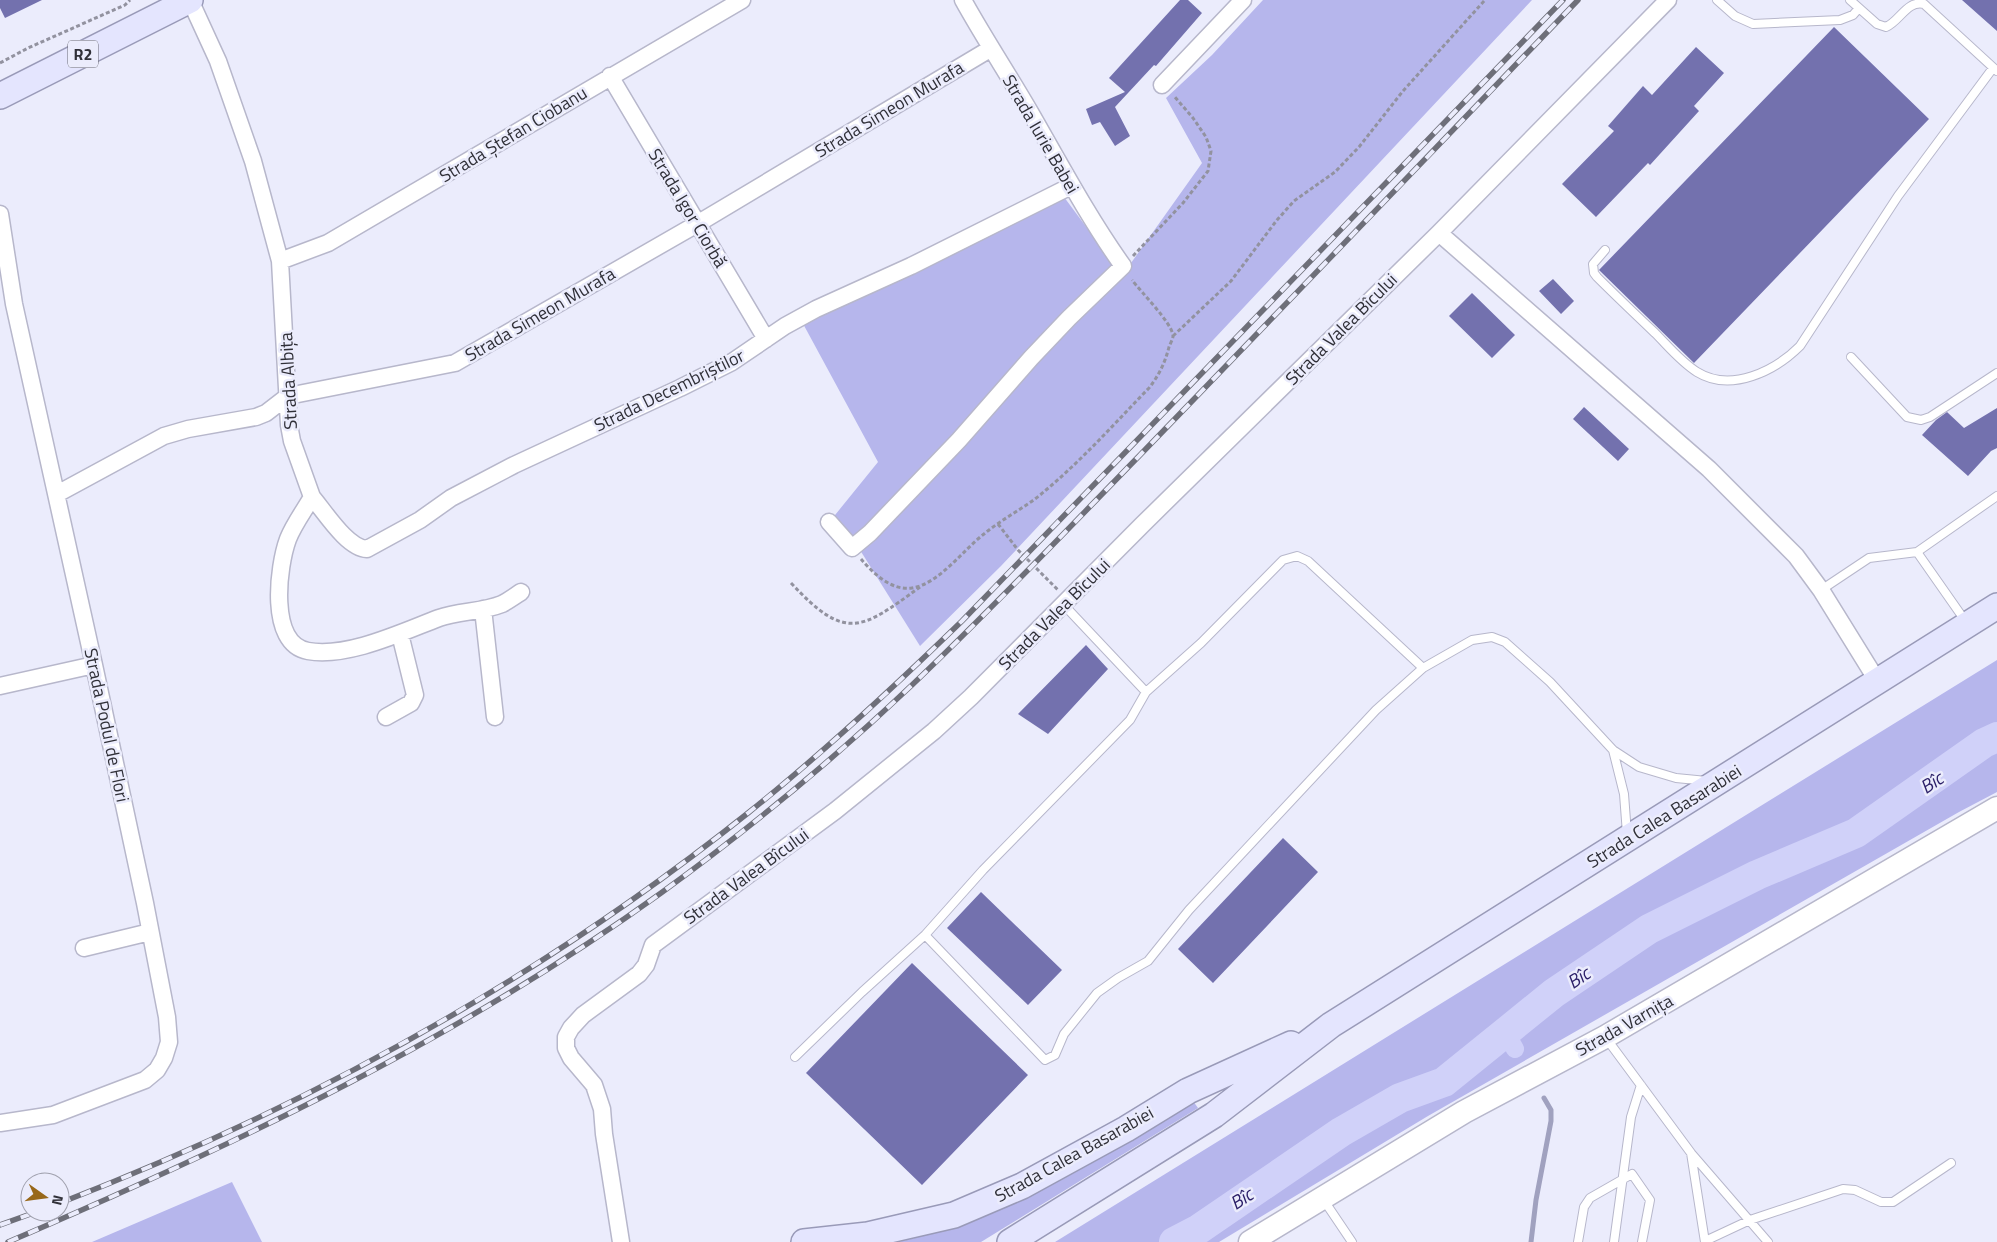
<svg xmlns="http://www.w3.org/2000/svg" width="1997" height="1242" font-family="'Titillium Web',sans-serif">
<style>
.green{fill:#b6b6ec}
.lines{fill:none;stroke-linecap:round;stroke-linejoin:round}
.stream{stroke:#a0a1bf;stroke-width:5}
.canal{stroke:#d0d1f9;stroke-width:18}
.river{stroke:#d0d1f9;stroke-width:30}
.building{fill:#7371ae}
.lane-casing{stroke:#b7b7cb;stroke-width:10}
.street-casing{stroke:#b7b7cb;stroke-width:19}
.secondary-casing{stroke:#b7b7cb;stroke-width:25}
.primary-casing{stroke:#999ab8;stroke-width:28}
.path{stroke:#92929f;stroke-width:3;stroke-dasharray:4 2.5;stroke-linecap:butt}
.lane{stroke:#fff;stroke-width:8}
.street{stroke:#fff;stroke-width:16}
.secondary{stroke:#fff;stroke-width:22}
.primary{stroke:#e4e5fe;stroke-width:25}
.rail-casing{stroke:#6e6f79;stroke-width:5.5}
.rail{stroke:#ebecfc;stroke-width:4;stroke-dasharray:11;stroke-linecap:butt}
.labels{text-anchor:middle;dominant-baseline:central;stroke-width:5;stroke-linejoin:round;paint-order:stroke}
.shield{fill:#ebecfc;stroke:#686873;stroke-width:1}
.shield-label{font-size:16px;font-weight:bold;fill:#303038}
.street-label{font-size:18px;fill:#303038;stroke:#ebecfc}
.water-label{font-size:19px;font-style:italic;fill:#2c2069;stroke:#ebecfc}
</style>
<rect width="100%" height="100%" fill="#ebecfc"/>
<!-- green -->
<path class="green" d="M1263 0H1532L1001 566 920 646 860 550 1010 389 1131 263 1202 163 1166 98 1212 55Z
M1064 197 1090 232 1114 268 855 539 831 520 878 462 801 320Z
M1997 660V792L1959 812 1428 1116 1219 1242H1055Z
M1193 1101 1198 1108 981 1242H898C1007 1219 1098 1158 1193 1101Z
M232 1182 262 1242H92Z"/>
<g class="lines">
<!-- stream -->
<path class="stream" d="M1531 1242 1536 1200 1551 1121V1110L1544 1098"/>
<!-- canal -->
<path class="canal" d="M1506 1033 1515 1049"/>
<!-- river -->
<path class="river" d="M1174 1242 1199 1229 1341 1132 1400 1098 1444 1082 1554 993 1649 929 1757 875 1856 833 1984 743 1997 737"/>
</g>
<!-- building -->
<path class="building" d="M0 0H42L5 18 0 8Z
M1180 0H1188L1202 13 1156 66 1154 65 1115 107 1130 136 1115 146 1100 122 1092 125 1086 109 1125 92 1109 78Z
M1962 0H1997V31Z
M1834 27 1929 119 1694 363 1599 270Z
M1696 47 1724 73 1694 106 1699 111 1650 165 1648 163 1596 217 1562 184 1614 131 1608 126 1643 86 1652 95Z
M1553 279 1574 301 1561 314 1539 291Z
M1472 293 1515 335 1492 358 1449 316Z
M1584 407 1629 449 1618 461 1573 419Z
M1997 408V448L1991 451 1968 476 1922 435 1936 420 1947 412 1964 428Z
M1086 645 1108 669 1048 734 1018 714Z
M1283 838 1318 872 1213 983 1178 949Z
M981 892 1062 970 1028 1005 947 928Z
M912 963 1028 1075 922 1185 806 1073Z"/>
<g class="lines">
<!-- lane casing -->
<g class="lane-casing">
<path id="lane" d="M1717 0 1735 16 1753 24 1840 20 1853 15 1859 8
M1850 0 1877 24 1886 27C1900 21 1907 0 1924 4L1997 71
M1605 250 1593 264 1594 273 1597 277C1616 296 1636 315 1655 333 1668 346 1681 362 1697 372 1731 393 1775 371 1800 346L1898 196 1993 68
M1851 357 1907 417 1921 420 1930 417 1997 373
M1917 552 1966 622
M1821 590 1869 558 1917 552 1997 496
M1063 604 1146 692
M1613 750 1624 794 1627 834
M925 935 1045 1060 1055 1055 1064 1034 1097 993 1118 978 1148 961 1189 910 1376 710 1423 668 1472 640 1492 637 1505 642 1550 682 1613 750 1639 767 1676 778 1707 781
M1606 1038 1691 1153 1705 1242
M795 1057 862 992 925 935 983 870 1130 720 1146 692 1201 643 1283 560 1297 556 1308 561 1423 668
M1691 1153 1768 1242
M1323 1199 1352 1242
M1705 1241 1750 1220 1843 1189 1855 1190 1881 1202H1893L1951 1163
M1578 1242 1584 1207 1590 1198 1632 1174 1650 1200 1642 1242
M1614 1242 1631 1117 1641 1085"/>
</g>
<!-- street casing -->
<g class="street-casing">
<path id="street" d="M190 0 218 61 253 161 280 261 289 425 292 441 312 497C304 511 294 524 288 539 278 566 268 644 308 651 348 658 402 632 439 618 459 611 482 612 502 604 508 601 515 596 521 592
M610 76 766 339
M1162 85 1243 0
M0 214 14 304 94 665 145 903 167 1017 169 1042 164 1058 157 1070 145 1080 53 1115 0 1123
M1439 233 1709 469 1796 556 1821 590 1878 682
M280 261 328 243 742 0
M57 494 164 436 188 429 256 417 266 413 288 396 455 363 697 224 990 49
M312 497C325 512 347 548 367 549L420 520 451 498 514 465 680 388 732 362 785 326 816 309 911 266 1071 186
M829 522 852 548 870 533 891 511 959 440 1031 358 1069 318 1123 266C1088 217 1060 164 1030 112 1008 74 984 38 963 0
M483 609 495 717
M0 686 94 665
M386 717 411 703 415 695 400 634
M84 948 150 932
M621 1242 604 1134 602 1109 594 1085 571 1058 566 1048V1037L571 1028 583 1015 639 974 646 965 653 945 835 811 934 731 971 697 1143 524 1439 233 1668 0"/>
</g>
<!-- secondary casing -->
<g class="secondary-casing">
<path id="secondary" d="M1250 1242 1464 1112 1605 1037 1997 808"/>
</g>
<!-- primary casing -->
<g class="primary-casing">
<path id="primary" d="M0 96 190 0
M804 1242 868 1235 954 1215 1022 1186 1126 1129 1188 1091 1291 1044
M1010 1242 1214 1115 1331 1025 1997 606"/>
</g>
<!-- path -->
<path class="path" d="M0 63 28 48 125 5 130 0
M1133 256 1183 203 1208 171 1211 151 1206 137 1193 118 1174 96
M1173 336 1231 281 1277 220 1294 201 1335 172 1359 147 1403 91 1485 0
M998 524 1018 550 1058 590
M861 559C873 573 891 591 912 588 939 584 963 550 984 534 1003 518 1027 507 1046 490 1083 459 1115 423 1149 388 1159 375 1165 363 1169 347 1170 344 1173 339 1173 336 1173 324 1140 291 1132 280
M791 583C846 642 861 630 920 587"/>
<!-- lane -->
<use href="#lane" class="lane"/>
<!-- street -->
<use href="#street" class="street"/>
<!-- secondary -->
<use href="#secondary" class="secondary"/>
<!-- primary -->
<use href="#primary" class="primary"/>
<!-- rail casing -->
<g class="rail-casing">
<path id="rail" d="M60 1203C306 1108 541 978 748 813 823 753 893 688 962 621L1563 0
M0 1225 36 1212
M8 1242C237 1144 458 1039 661 893 749 829 833 760 912 685 990 611 1065 532 1141 454 1287 303 1433 151 1578 0"/>
</g>
<!-- rail -->
<use href="#rail" class="rail"/>
</g>
<g class="labels">
<!-- shield labels -->
<rect class="shield" x="68" y="40.5" width="30" height="27" rx="4"/>
<g class="shield-label">
<text x="83" y="54">R2</text>
</g>
<!-- street labels -->
<g class="street-label">
<text transform="translate(889 109) rotate(-31)">Strada Simeon Murafa</text>
<text transform="translate(513 134) rotate(-31)">Strada Ștefan Ciobanu</text>
<text transform="translate(1041 134) rotate(60)">Strada Iurie Babei</text>
<text transform="translate(688 208) rotate(59)">Strada Igor Ciorbă</text>
<text transform="translate(540 314) rotate(-30)">Strada Simeon Murafa</text>
<text transform="translate(1341 329) rotate(-45)">Strada Valea Bîcului</text>
<text transform="translate(288 381) rotate(-93)">Strada Albița</text>
<text transform="translate(669 390) rotate(-26)">Strada Decembriștilor</text>
<text transform="translate(1054 614) rotate(-45)">Strada Valea Bîcului</text>
<text transform="translate(107 725) rotate(78)">Strada Podul de Flori</text>
<text transform="translate(1664 816) rotate(-32)">Strada Calea Basarabiei</text>
<text transform="translate(746 876) rotate(-36)">Strada Valea Bîcului</text>
<text transform="translate(1624 1025) rotate(-29)">Strada Varnița</text>
<text transform="translate(1074 1154) rotate(-29)">Strada Calea Basarabiei</text>
</g>
<!-- water labels -->
<g class="water-label">
<text transform="translate(1931 782) rotate(-34)">Bîc</text>
<text transform="translate(1578 977) rotate(-34)">Bîc</text>
<text transform="translate(1241 1198) rotate(-33)">Bîc</text>
</g>
</g>
<!-- north arrow -->
<g transform="translate(45 1197) rotate(104)"><circle r="24" fill="#ebecfc" stroke="#a0a1ae"/>
<path d="M0-4L9 19L0 12L-9 19Z" fill="#98681a"/>
<text y="-8" font-size="14" font-weight="bold" text-anchor="middle" fill="#303038">N</text>
</g>
</svg>
